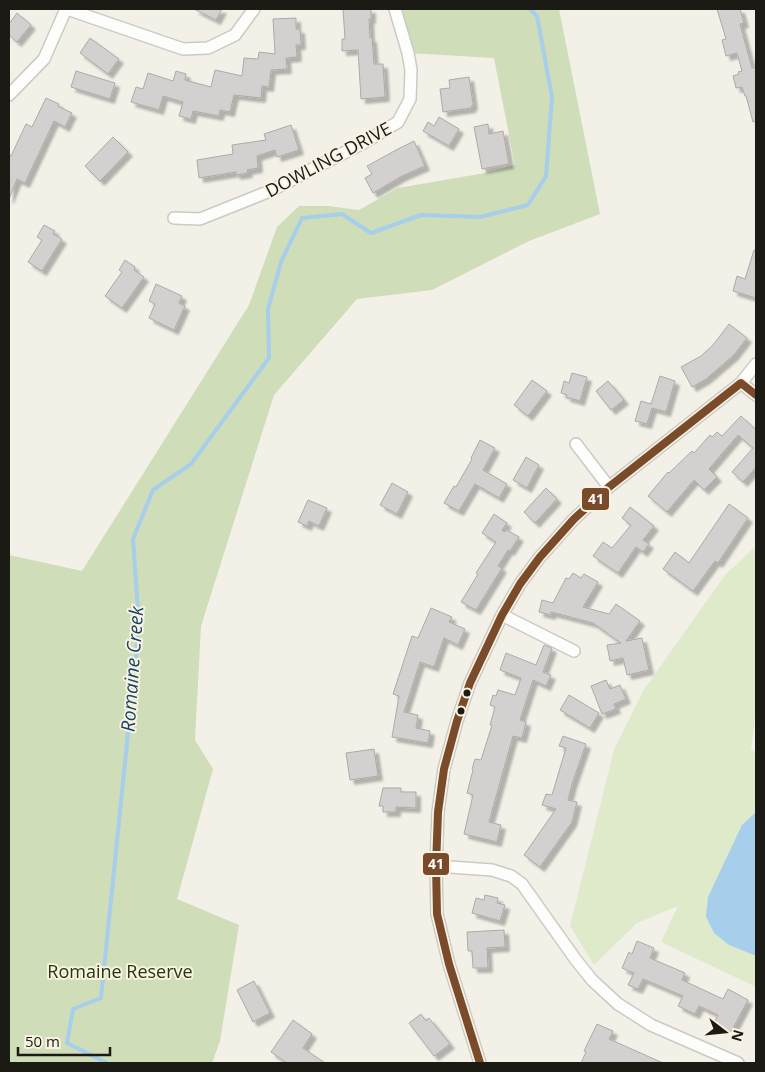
<svg xmlns="http://www.w3.org/2000/svg" width="765" height="1072" font-family="'Open Sans',sans-serif">
<style>
.green{fill:#dfeacb}
.forest{fill:#cfddb8}
.water{fill:#a7ceeb}
.lines{fill:none;stroke-linecap:round;stroke-linejoin:round}
.stream{stroke:#a7ceeb;stroke-width:4}
.building{fill:#d3d0cf;stroke:#adaaa9;filter:url(#shadow)}
.street-casing{stroke:#cccac4;stroke-width:14}
.street{stroke:#fdfdfc;stroke-width:11}
.bus-1-casing{stroke:#f8f2e3;stroke-width:11}
.bus-1{stroke:#7a4b2a;stroke-width:8}
.bus-dot{fill:#1c1a14;stroke:#f8f2e3;stroke-width:2}
.labels{text-anchor:middle;dominant-baseline:central;stroke-width:4;stroke-linejoin:round;paint-order:stroke}
.street-label{font-size:18px;fill:#1c1a14;stroke:#f8f2e3}
.park-label{font-size:18px;fill:#26370a;stroke:#f8f2e3}
.water-label{font-size:19px;font-style:italic;fill:#194362;stroke:#f8f2e3}
.line-badge{stroke:#f8f2e3;stroke-width:2}
.badge-label{font-size:14px;text-anchor:middle;font-weight:bold;fill:#fff}
</style>
<defs>
<filter id="shadow"><feDropShadow dx="4.5" dy="4.5" stdDeviation="1" flood-color="#0004"/></filter>
</defs>
<rect width="100%" height="100%" fill="#f3f0e8"/>
<!-- green -->
<path class="green" d="M756 546V711L751 749 756 754V813H755L706 917 714 933 729 945 756 956V987L661 942 678 906 637 923 594 965 570 926 614 750 643 691 725 575Z"/>
<!-- forest -->
<path class="forest" d="M395 9H559L600 214 529 241 432 290 357 299 274 395 201 626 195 740 213 769 177 899 239 925 220 1041 212 1063H9V555L82 571 249 305 277 227 299 206H328L359 210 398 188 485 173 515 165 494 58 408 53Z"/>
<!-- water -->
<path class="water" d="M755 813H756V956L729 945 714 933 706 917 708 897 742 825Z"/>
<g class="lines">
<!-- stream -->
<path class="stream" d="M107 1063 67 1043 73 1009 101 998 139 625 133 539 153 490 191 464 269 358 268 309 281 262 302 218 342 214 371 233 421 215 480 217 528 205 546 176 552 97 537 16 530 9"/>
</g>
<!-- building -->
<path class="building" d="M194 9H222L216 20Z
M343 9H371V19H369L370 38H372L374 64H383L385 97 361 99 358 50 342 51V39H345Z
M717 9H740L744 23 740 24 752 68 756 67V121L753 122 746 96H745L742 87 736 88 733 76 739 74 738 72 742 71 737 53 726 56 722 40 726 39Z
M17 13 31 25 17 42 9 35V24Z
M296 18V29H300L301 45H296L297 57 286 58 287 69 271 70 269 87 262 86 261 98 234 95 230 112 220 110 219 116 193 111 191 119 179 116 183 102 163 96 159 110 131 102 136 87 143 89 148 73 173 81 176 71 186 74 185 80 211 87 215 70 242 76 244 58 258 59 259 52 275 54 273 19Z
M90 38 119 59 108 74 80 53Z
M76 71 115 83 110 99 71 87Z
M469 77 473 104 471 108 443 112 440 89 450 88 449 80Z
M46 98 59 104 58 106 72 113 65 127 54 121 25 183 17 179 9 199V155L11 156 26 124 32 127Z
M439 117 459 129 449 146 423 131 428 122 434 126Z
M488 124 489 134 503 131 509 164 482 169 474 127Z
M291 125 299 150 277 157 275 150 257 156 258 168 247 170 248 173 236 175V172L199 178 197 160 233 154 232 145 266 140 264 134Z
M113 137 128 152 100 181 85 166Z
M414 141 425 166 402 176 373 193 365 178 372 174 367 166 398 149Z
M44 225 55 231 53 234 62 239 42 271 28 262 42 240 37 237Z
M754 250 756 251V298L733 291 737 276 745 279Z
M125 260 135 267 134 270 144 277 122 308 105 296 122 272 119 270Z
M156 284 182 296 179 303 185 306 174 330 149 318 155 304 149 301Z
M729 324 747 338 734 355 706 379 692 387 681 367 701 356 713 345Z
M572 373 587 377 580 401 566 397 567 395 561 393 564 381 569 383Z
M660 376 675 381 666 412 652 408 647 424 635 421 641 401 651 404Z
M532 380 547 391 528 416 514 405Z
M608 381 624 400 611 410 596 391Z
M741 416 756 430V467L743 482 732 472 753 448 738 435 709 469 717 477 704 490 694 480 667 512 648 496 668 472 669 473 692 451 694 453 710 435 712 437 717 432 722 436Z
M480 440 495 448 483 470 507 484 499 498 475 484 459 511 444 503 454 486 456 487 472 459 471 458Z
M526 457 539 465 527 488 513 480Z
M392 483 408 492 397 514 380 505Z
M546 488 557 499 535 523 524 512Z
M308 500 327 508 319 526 309 521 307 526 298 522Z
M729 504 748 518 718 563 715 561 693 591 663 569 675 552 689 563Z
M630 507 654 526 643 540 649 544 643 552 636 547 618 573 593 556 603 542 612 548 631 525 622 518Z
M494 514 507 523 502 530 504 532 507 530 519 537 510 551 508 550 498 566 502 568 476 610 461 602 478 574 476 573 496 542 482 533Z
M573 573 581 578 584 574 598 582 583 607 609 614 616 604 640 621 626 641 642 638 649 670 627 675 623 658 610 661 607 645 621 643 593 623 551 612V615L539 612 542 600 553 603 555 599 566 578 569 579Z
M431 608 452 617 449 622 465 629 458 645 444 638 434 667 420 662 404 712 418 715 416 728 430 731 428 743 392 737 399 696 393 694 412 636 418 638Z
M544 645 552 648 543 672 551 675 546 686 533 680 520 720 526 722 522 738 513 736 489 822 501 825 497 842 464 834 473 795 467 793 473 770 472 769 475 759 481 760 492 725H490L495 707 490 705 493 695 496 696 498 690 515 695 521 678 500 670 506 653 536 665Z
M606 680 610 689 620 685 626 699 614 704 616 709 602 714 591 686Z
M569 695 599 713 590 728 560 710Z
M563 736 586 744 572 784 568 800 577 802 572 822 540 867 524 855 556 809 542 805 546 794 552 795 566 748 559 746Z
M374 749 378 776 350 780 346 753Z
M383 788H401V792H416V808L396 807V812H383V806H379Z
M485 895 498 898 497 903 505 905 500 921 472 913 476 898 484 900Z
M504 930 505 947 487 948 488 968H473L472 951H468L467 932Z
M637 941 654 948 650 958 685 973 682 980 723 999 728 989 748 1000 731 1032 714 1023 718 1015 699 1006 695 1014 678 1006 683 996 643 979 638 989 628 985 634 973 622 968 629 952 632 954Z
M254 981 270 1013 253 1022 237 990Z
M421 1014 426 1021 429 1018 450 1044 434 1056 409 1023Z
M293 1020 312 1034 303 1048 325 1063H287L271 1052Z
M597 1024 613 1031 609 1039 663 1063H581L586 1052 584 1051Z"/>
<g class="lines">
<!-- street casing -->
<g class="street-casing">
<path id="street" d="M67 9 183 49 208 48 235 35 254 9
M9 95 44 59 66 9
M174 218 200 219 270 191 367 141 398 122 410 99 411 70 408 53 395 9
M741 383 756 364
M576 444 609 487
M502 615 574 651
M436 866 492 870 511 876 522 884 576 960 592 980 618 1004 651 1025 738 1063
M480 1063 449 964 437 914 436 866 438 812 444 769 457 721 470 683 502 615 520 584 540 557 574 519 609 487 741 383 756 395"/>
</g>
<!-- street -->
<use href="#street" class="street"/>
<!-- bus-1 casing -->
<g class="bus-1-casing">
<path id="bus-1" d="M480 1063 449 964 437 914 436 866 438 812 444 769 457 721 470 683 502 615 520 584 540 557 574 519 609 487 741 383 756 395"/>
</g>
<!-- bus-1 -->
<use href="#bus-1" class="bus-1"/>
</g>
<!-- markers -->
<g class="bus-dot">
<circle cx="467" cy="693" r="4.5"/>
<circle cx="461" cy="711" r="4.5"/>
</g>
<g class="labels">
<!-- street labels -->
<g class="street-label">
<text transform="translate(328 159) rotate(-28)">DOWLING DRIVE</text>
</g>
<!-- park labels -->
<g class="park-label">
<text x="120" y="971">Romaine Reserve</text>
</g>
<!-- water labels -->
<g class="water-label">
<text transform="translate(132 669) rotate(-86)">Romaine Creek</text>
</g>
</g>
<g class="line-badge">
<rect x="581" y="487" width="29" height="24" rx="5" fill="#7a4b2a"/>
<rect x="422" y="852" width="28" height="24" rx="5" fill="#7a4b2a"/>
</g>
<g class="badge-label">
<text x="596" y="504">41</text>
<text x="436" y="869">41</text>
</g>
<!-- border -->
<rect width="765" height="1072" fill="none" stroke="#1c1a14" stroke-width="20"/>
<!-- north arrow -->
<g transform="translate(725 1032) rotate(106)" stroke="#f8f2e3" stroke-width="4" paint-order="stroke">
<path d="M0-4L9 19L0 12L-9 19Z" fill="#1c1a14"/>
<text y="-8" font-size="14" font-weight="bold" text-anchor="middle" fill="#1c1a14">N</text>
</g>
<!-- scale -->
<path d="M18 1047v8h92v-8" fill="none" stroke="#1c1a14" stroke-width="2.5"/>
<text x="25" y="1047" font-size="15" fill="#1c1a14" stroke="#f8f2e3" stroke-width="4" paint-order="stroke">50 m</text>
</svg>
